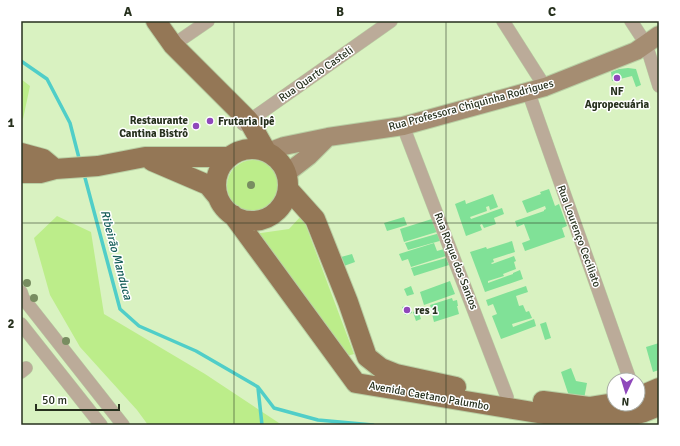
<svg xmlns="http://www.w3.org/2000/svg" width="680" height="446" font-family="Signika,sans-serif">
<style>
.green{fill:#bced8a}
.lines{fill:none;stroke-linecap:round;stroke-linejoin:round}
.stream{stroke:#50cec8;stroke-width:3.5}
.building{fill:#80e197}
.street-casing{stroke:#b9cfa4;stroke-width:14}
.secondary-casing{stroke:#b9cfa4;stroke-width:20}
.primary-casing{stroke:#b9cfa4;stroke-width:22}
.street{stroke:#bbab99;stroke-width:13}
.secondary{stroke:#a58d72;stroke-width:18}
.primary{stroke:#947756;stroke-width:20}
.tree{fill:#788d61}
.grid{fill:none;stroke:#27311e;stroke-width:1;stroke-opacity:0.55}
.poi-dot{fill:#8f48bb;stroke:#fff;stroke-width:1.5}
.labels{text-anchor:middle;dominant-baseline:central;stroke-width:3;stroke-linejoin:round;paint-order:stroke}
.street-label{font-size:11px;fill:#27311e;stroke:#fff}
.poi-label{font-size:11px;font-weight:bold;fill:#27311e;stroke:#fff;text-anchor:start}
.water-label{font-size:12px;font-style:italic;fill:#145c58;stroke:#fff}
.neatline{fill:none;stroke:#27311e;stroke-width:1.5}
.grid-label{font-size:13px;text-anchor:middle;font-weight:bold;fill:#27311e}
</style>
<rect width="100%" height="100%" fill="#d9f2c1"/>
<!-- green -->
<path class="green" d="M21 79 30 86 23 119 21 117Z
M227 186a26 26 0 1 1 52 0a26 26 0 1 1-52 0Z
M302 215 354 354 347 356 256 233H261L289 229Z
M57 216 91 232 104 314 205 374 282 425H148L137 410 80 347 50 295 34 238Z"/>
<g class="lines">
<!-- stream -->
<path class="stream" d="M21 61 47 79 70 123 80 162
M84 174 120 309 139 326 196 351 258 387 274 408 318 420 373 425
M258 388 262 425"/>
</g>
<!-- building -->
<path class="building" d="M628 68 636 69 641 85 636 87 632 76 612 81 611 72 619 69Z
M549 189 555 206 559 204 567 226 562 228 565 237 525 251 522 243 530 240 524 224 517 227 515 221 544 211V210L546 209 545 206 527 213 522 201 541 194 540 192Z
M493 194 498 207 490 210 489 206 486 207 487 211 470 217 471 219 502 208 504 214 494 218 496 224 484 228 482 224 480 225 482 230 466 236 455 204 465 200 466 204Z
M404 217 407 225 387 231 384 223Z
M435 218 440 231 404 242 400 229Z
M440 233 443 240 408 250 405 243Z
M512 241 515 252 493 259 494 262 491 263 492 264 514 256 516 261 514 262 516 269 503 274 504 276 488 281V283L513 274V273L520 270 523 279 485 292 470 252 486 247 487 249Z
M434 243 437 251 444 249 446 256 411 267 408 259 402 261 399 254Z
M352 254 355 262 344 266 341 257Z
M446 258 449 265 414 276 411 268Z
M450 281 455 294 424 305 420 292Z
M411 286 414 294 407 296 404 289Z
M526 286 528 292 516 296 519 306 523 305 526 312 529 311 532 318 512 324 513 327 534 319 536 326 501 339 492 316 497 314 493 304 488 306 486 300Z
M452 298 453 301 457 300 458 306H457L459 314 434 322 432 314H433L430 305Z
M409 305 412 313 405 315 402 307Z
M418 310 421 319 416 321 413 312Z
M546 322 551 338 545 340 540 324Z
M659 343V370L653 372 646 347Z
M571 368 576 381 587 383 584 399 569 396 561 372Z"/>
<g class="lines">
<!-- street casing -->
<g class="street-casing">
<path id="street" d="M503 21 545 87
M631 21 646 44 659 86
M173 45 208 21
M528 91 630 380
M243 124 249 121 391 21
M403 126 507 397
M21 292 23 298 123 425
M21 324 101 425
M21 372 26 368"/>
</g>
<!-- secondary casing -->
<g class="secondary-casing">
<path id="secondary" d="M268 152 284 146 328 137 403 126 545 87 636 51 659 35
M287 173 309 156 328 137"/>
</g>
<!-- primary casing -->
<g class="primary-casing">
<path id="primary" d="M156 21 173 45 249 121 266 151
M216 185a36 36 0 1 1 72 0a36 36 0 1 1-72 0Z
M21 153 43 159 55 169
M152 161 208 185 217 196
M21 173H40L55 169 98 166 145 157H228
M289 190 315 219 348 302 367 357 381 368 396 374 456 387
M233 215 356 383 581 420H614L644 412 659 406
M638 397 659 388
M543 401 589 407 614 403"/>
</g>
<!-- street -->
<use href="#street" class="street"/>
<!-- secondary -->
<use href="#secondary" class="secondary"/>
<!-- primary -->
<use href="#primary" class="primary"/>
</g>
<!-- trees -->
<g class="tree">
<circle cx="251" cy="185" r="4"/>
<circle cx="27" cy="283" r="4"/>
<circle cx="34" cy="298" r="4"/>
<circle cx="66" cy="341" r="4"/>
</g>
<!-- grid -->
<path class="grid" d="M234 21V425M446 21V425M21 223H659"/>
<!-- markers -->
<g class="poi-dot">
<circle cx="617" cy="78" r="4"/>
<circle cx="210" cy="121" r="4"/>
<circle cx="196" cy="126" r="4"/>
<circle cx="407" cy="310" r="4"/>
</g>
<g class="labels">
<!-- street labels -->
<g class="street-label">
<text transform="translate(316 74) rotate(-35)">Rua Quarto Casteli</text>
<text transform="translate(471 105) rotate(-15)">Rua Professora Chiquinha Rodrigues</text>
<text transform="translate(579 236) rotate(70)">Rua Lourenço Ceciliato</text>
<text transform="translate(456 261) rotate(69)">Rua Roque dos Santos</text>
<text transform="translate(429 396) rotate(10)">Avenida Caetano Palumbo</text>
</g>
<!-- poi labels -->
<g class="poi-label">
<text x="617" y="91" text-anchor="middle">NF<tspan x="617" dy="13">Agropecuária</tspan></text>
<text x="188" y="120" text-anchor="end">Restaurante<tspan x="188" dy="13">Cantina Bistrô</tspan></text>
<text x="218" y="121">Frutaria Ipê</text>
<text x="415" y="310">res 1</text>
</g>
<!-- water labels -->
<g class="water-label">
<text transform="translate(116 255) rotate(75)">Ribeirão Manduca</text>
</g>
</g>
<!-- border -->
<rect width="680" height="446" fill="none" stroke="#ffffff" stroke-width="44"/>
<!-- north arrow -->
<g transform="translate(626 392) rotate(184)"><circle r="19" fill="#ffffff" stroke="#a9ada5"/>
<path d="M0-3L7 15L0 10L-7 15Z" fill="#8f48bb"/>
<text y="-6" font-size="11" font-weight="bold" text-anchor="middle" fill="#27311e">N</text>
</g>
<!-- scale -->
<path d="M36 404v6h83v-6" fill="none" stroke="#27311e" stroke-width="2"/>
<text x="42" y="404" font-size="12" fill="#27311e" stroke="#ffffff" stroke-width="3" paint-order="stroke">50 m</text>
<rect x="22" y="22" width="636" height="402" class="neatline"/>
<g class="grid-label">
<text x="128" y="16">A</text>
<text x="340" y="16">B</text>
<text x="552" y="16">C</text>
<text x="11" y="127">1</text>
<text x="11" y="328">2</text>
</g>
</svg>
